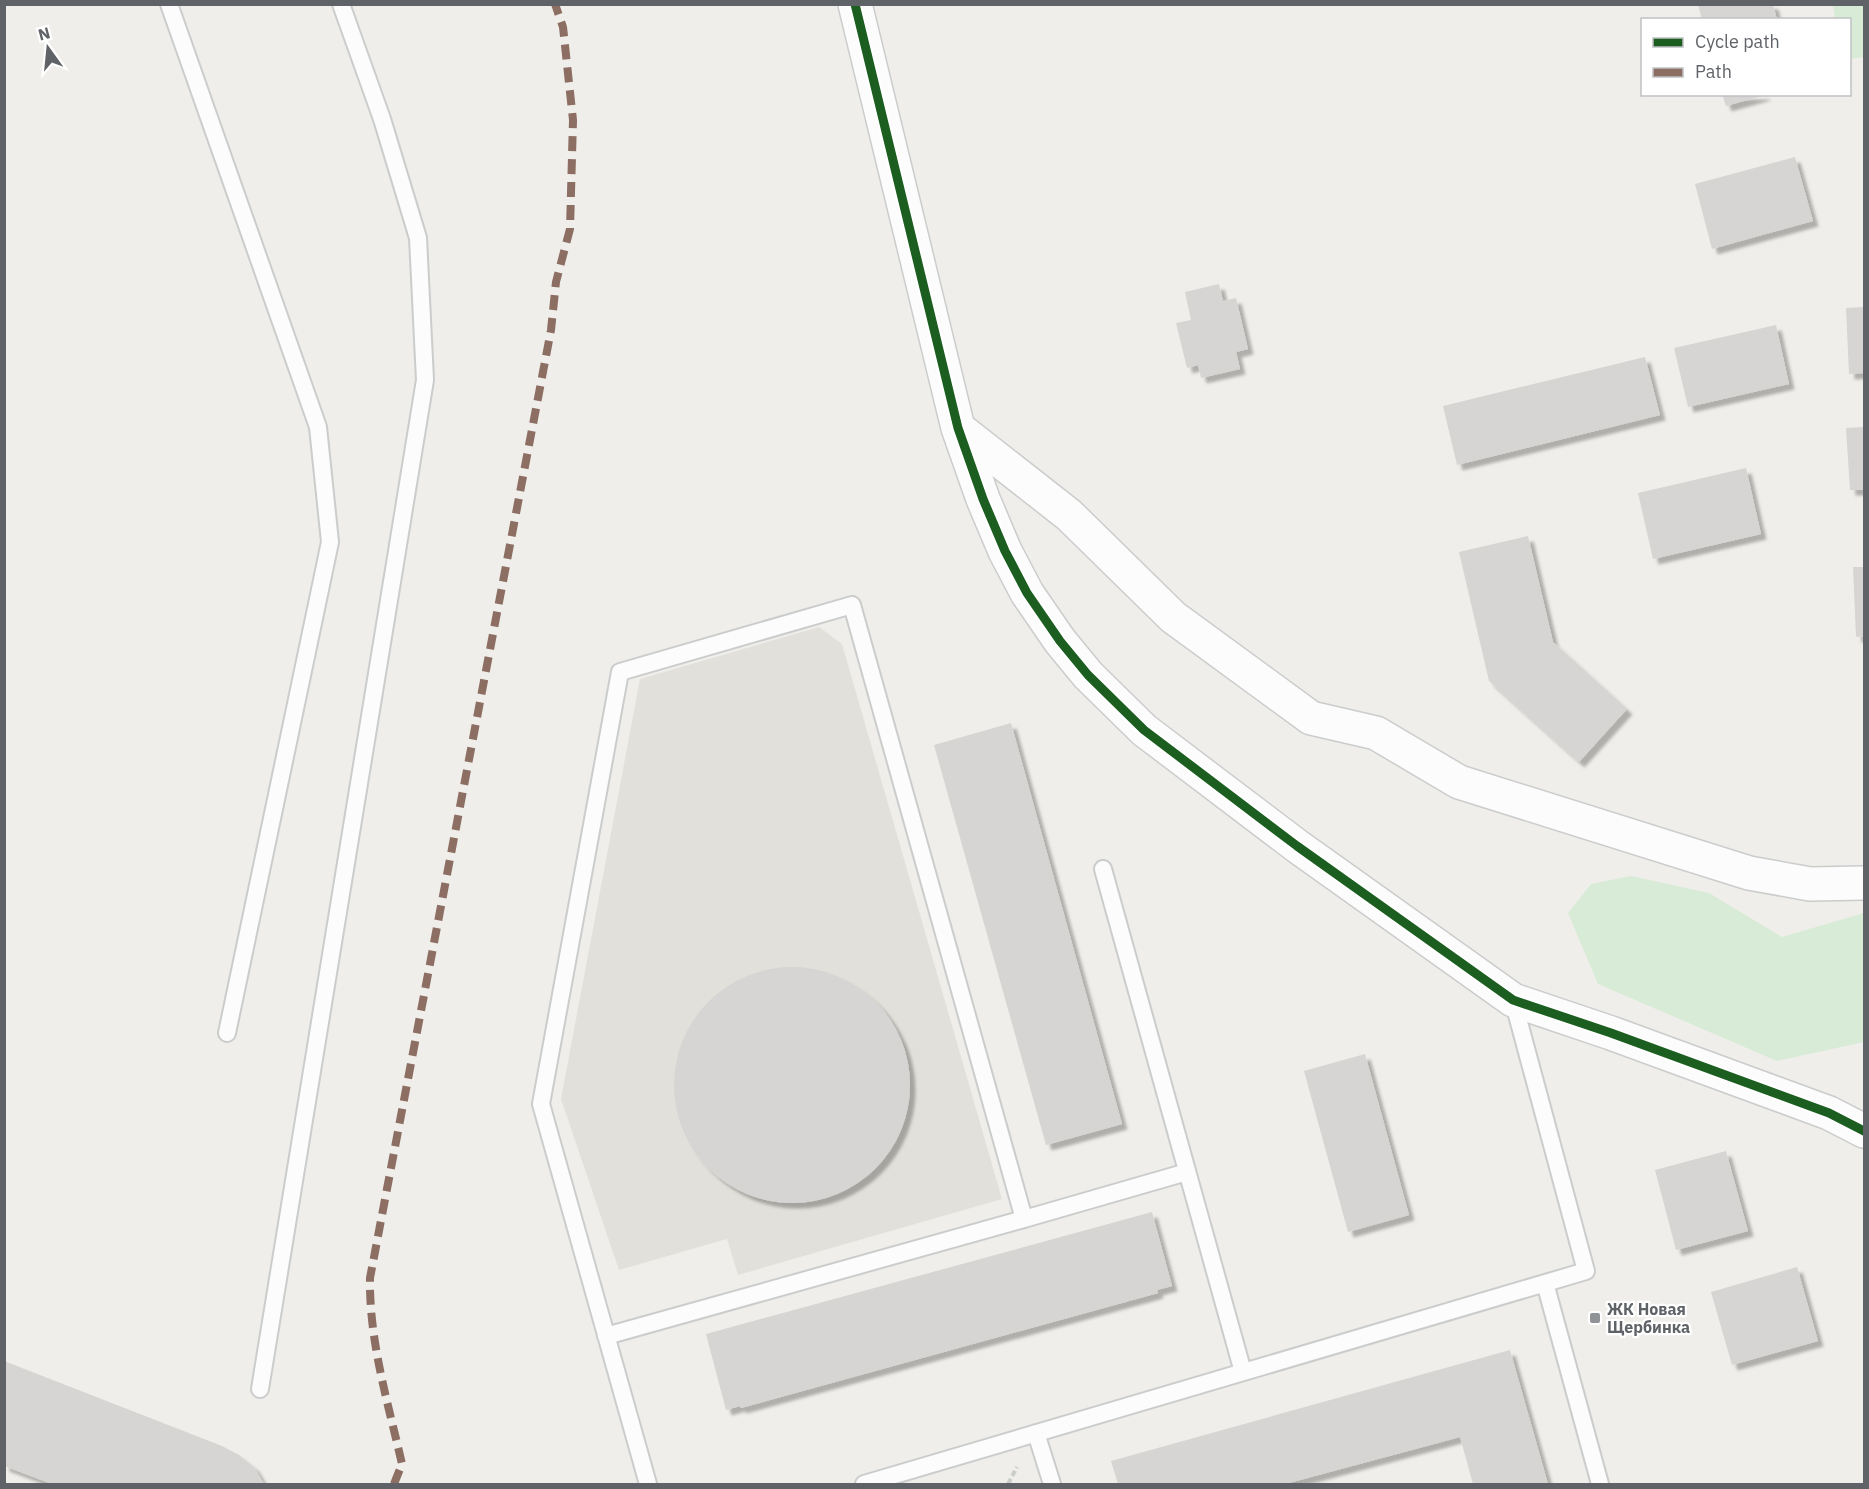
<svg xmlns="http://www.w3.org/2000/svg" width="1869" height="1489" font-family="'IBM Plex Sans',sans-serif">
<style>
.education{fill:#e2e0da}
.green{fill:#d8ebd6}
.building{fill:#d6d5d3;filter:url(#shadow)}
.lines{fill:none;stroke-linecap:round;stroke-linejoin:round}
.service-casing{stroke:#cbcccc;stroke-width:20}
.minor-casing{stroke:#cbcccc;stroke-width:36}
.path{stroke:#cacfcc;stroke-width:4;stroke-dasharray:6 3;stroke-linecap:butt}
.service{stroke:#fdfcfc;stroke-width:16}
.minor{stroke:#fdfcfc;stroke-width:33}
.quiet{stroke:#8d6e63;stroke-width:8;stroke-dasharray:15 8;stroke-linecap:butt}
.cycleway-casing{stroke:#fff;stroke-width:13}
.cycleway{stroke:#1b5e20;stroke-width:9}
.poi-dot{fill:#919496;stroke:#fff;stroke-width:2}
.labels{text-anchor:middle;dominant-baseline:central;stroke-width:4.5;stroke-linejoin:round;paint-order:stroke}
.poi-label{font-size:16px;font-weight:bold;fill:#5f6368;stroke:#fff;text-anchor:start}
</style>
<defs>
<filter id="shadow"><feDropShadow dx="5.5" dy="5.5" stdDeviation="1.5" flood-color="#0004"/></filter>
</defs>
<rect width="100%" height="100%" fill="#efeeea"/>
<!-- education -->
<path class="education" d="M819 627 842 644 1002 1199 738 1275 727 1239 619 1270 561 1099 640 679Z"/>
<!-- green -->
<path class="green" d="M1833 5H1864V57L1850 59V20L1835 19Z
M1631 876 1709 893 1782 937 1864 913V1042L1777 1061 1598 984 1568 913 1591 884Z"/>
<!-- building -->
<path class="building" d="M1698 4H1773L1777 20H1702Z
M1722 94H1765V95L1726 106Z
M1795 157 1813 221 1712 249 1695 184Z
M1219 284 1223 301 1236 298 1248 349 1236 352 1240 369 1201 378 1198 365 1187 368 1176 323 1191 320 1185 292Z
M1864 307V373L1849 374 1846 308Z
M1776 325 1789 384 1688 407 1674 348Z
M1645 357 1660 415 1457 465 1443 406Z
M1864 427V490H1850L1846 428Z
M1746 468 1761 534 1653 559 1638 493Z
M1528 536 1553 642 1627 709 1579 762 1489 681 1459 552Z
M1853 567H1864V636L1856 637Z
M1011 723 1122 1124 1046 1145 934 745Z
M674 1085a118 118 0 1 1 236 0a118 118 0 1 1-236 0Z
M1365 1054 1409 1215 1348 1232 1304 1071Z
M1726 1151 1748 1231 1676 1250 1655 1170Z
M1152 1212 1172 1286 1157 1290 1158 1293 741 1408 740 1406 726 1410 706 1334Z
M1797 1267 1818 1341 1732 1365 1711 1292Z
M1510 1350 1548 1484H1473L1460 1437 1285 1484H1118L1111 1461Z
M4 1361 222 1446 239 1455 254 1467 264 1484H52L4 1466Z"/>
<g class="lines">
<!-- service casing -->
<g class="service-casing">
<path id="service" d="M169 4 318 427 330 542 227 1033
M1103 869 1243 1372
M1545 1283 1600 1484
M606 1336 1024 1219
M260 1389 425 380 418 238 382 119 341 4
M1036 1433 1052 1484
M648 1484 541 1104 620 672 852 605 1024 1219 1187 1172
M864 1484 1586 1271 1513 1000"/>
</g>
<!-- minor casing -->
<g class="minor-casing">
<path id="minor" d="M855 4 958 428 983 499 1005 551 1027 593 1060 641 1088 675 1144 730 1297 846 1513 1000 1611 1033 1829 1113 1864 1131
M958 428 1069 515 1173 617 1311 718 1376 733 1459 782 1749 873 1810 884 1864 883"/>
</g>
<!-- path -->
<path class="path" d="M1008 1484 1017 1467"/>
<!-- service -->
<use href="#service" class="service"/>
<!-- minor -->
<use href="#minor" class="minor"/>
<!-- quiet -->
<path class="quiet" d="M394 1484 402 1464C388 1403 369 1341 370 1278L551 330 556 282 570 229 573 120 563 27 555 4"/>
<!-- cycleway casing -->
<g class="cycleway-casing">
<path id="cycleway" d="M855 4 958 428 983 499 1005 551 1027 593 1060 641 1088 675 1144 730 1297 846 1513 1000 1611 1033 1829 1113 1864 1131"/>
</g>
<!-- cycleway -->
<use href="#cycleway" class="cycleway"/>
</g>
<!-- markers -->
<rect class="poi-dot" x="1589" y="1312" width="12" height="12" rx="3"/>
<g class="labels">
<!-- poi labels -->
<g class="poi-label">
<text x="1607" y="1309">ЖК Новая<tspan x="1607" dy="18">Щербинка</tspan></text>
</g>
</g>
<!-- border -->
<rect width="1869" height="1489" fill="none" stroke="#5f6368" stroke-width="12"/>
<!-- legend -->
<rect x="1641" y="18" width="210" height="78" fill="#ffffff" stroke="#bfc1c3" stroke-width="1.5"/>
<rect x="1653" y="38" width="30" height="9" fill="#1b5e20" stroke="#bfc1c3" stroke-width="1.5"/>
<text x="1695" y="48" font-size="18" fill="#5f6368">Cycle path</text>
<rect x="1653" y="68" width="30" height="9" fill="#8d6e63" stroke="#bfc1c3" stroke-width="1.5"/>
<text x="1695" y="78" font-size="18" fill="#5f6368">Path</text>
<!-- north arrow -->
<g transform="translate(48 48) rotate(345)" stroke="#ffffff" stroke-width="4.5" paint-order="stroke">
<path d="M0-4.5L10 22L0 15L-10 22Z" fill="#5f6368"/>
<text y="-9" font-size="16" font-weight="bold" text-anchor="middle" fill="#5f6368">N</text>
</g>
</svg>
